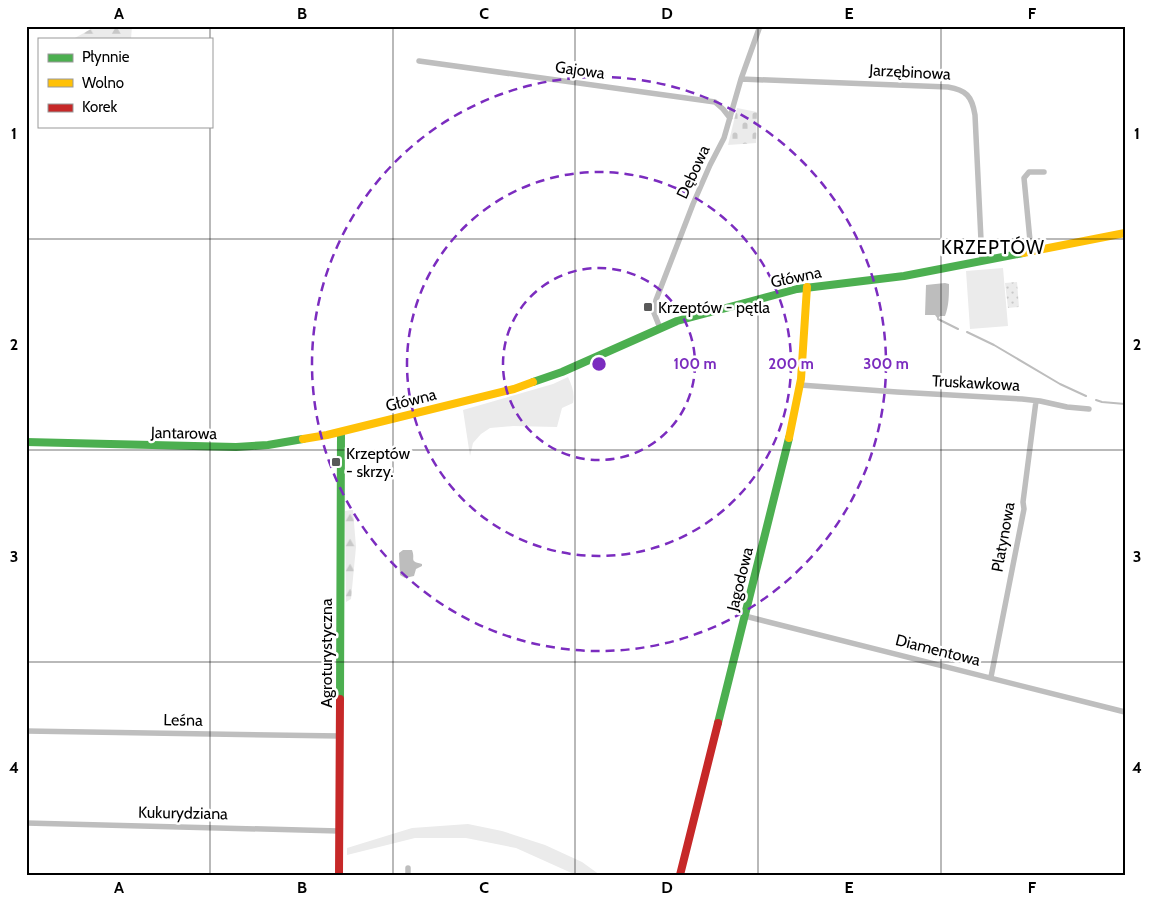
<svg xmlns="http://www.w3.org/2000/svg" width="1151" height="901" font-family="Cabin,sans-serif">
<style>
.green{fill:#ebebeb}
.forest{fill:url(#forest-firs)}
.cemetery{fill:url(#cemetery-stones)}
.park{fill:url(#park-dots)}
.water{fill:#bdbdbd}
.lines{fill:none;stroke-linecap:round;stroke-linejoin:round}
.stream{stroke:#bdbdbd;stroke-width:2}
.street{stroke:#bebebe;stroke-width:5.5}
.fast{stroke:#4caf50;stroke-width:8}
.slow{stroke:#ffc107;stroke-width:8}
.jam{stroke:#c62828;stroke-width:8}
.grid{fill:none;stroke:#000;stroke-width:1;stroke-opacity:0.55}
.ring{fill:none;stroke:#7b2cbf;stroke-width:2.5;stroke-dasharray:9 6}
.poi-dot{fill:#595959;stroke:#fff;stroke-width:2}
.labels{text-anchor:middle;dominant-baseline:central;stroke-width:5;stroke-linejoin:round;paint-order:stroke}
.street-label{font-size:16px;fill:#000;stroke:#fff}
.poi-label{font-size:16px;fill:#000;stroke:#fff;text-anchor:start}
.quarter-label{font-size:19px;letter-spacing:1px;fill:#000;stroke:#fff}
.centre{fill:#7b2cbf;stroke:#fff;stroke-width:2.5}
.ring-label{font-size:15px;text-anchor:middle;font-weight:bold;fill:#7b2cbf;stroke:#fff;stroke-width:5;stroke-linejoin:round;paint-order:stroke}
.neatline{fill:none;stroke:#000;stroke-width:2}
.grid-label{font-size:16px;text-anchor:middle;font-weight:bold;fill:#000}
</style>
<defs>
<pattern id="forest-firs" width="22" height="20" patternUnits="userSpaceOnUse" patternTransform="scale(1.25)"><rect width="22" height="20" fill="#ebebeb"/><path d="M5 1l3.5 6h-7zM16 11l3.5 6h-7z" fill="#c8c8c8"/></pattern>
<pattern id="cemetery-stones" width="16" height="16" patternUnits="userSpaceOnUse" patternTransform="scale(1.25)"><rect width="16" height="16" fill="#ebebeb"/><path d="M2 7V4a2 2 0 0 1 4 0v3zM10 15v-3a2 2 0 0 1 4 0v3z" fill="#c8c8c8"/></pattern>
<pattern id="park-dots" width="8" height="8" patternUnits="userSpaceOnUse" patternTransform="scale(1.25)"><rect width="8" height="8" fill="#ebebeb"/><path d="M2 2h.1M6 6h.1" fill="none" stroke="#c8c8c8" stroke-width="1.8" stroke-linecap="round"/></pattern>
</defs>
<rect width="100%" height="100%" fill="#fff"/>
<!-- green -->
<path class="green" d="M1003 268 1008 326 970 329 966 271Z
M568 377C572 386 575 393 573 403L562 408 557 427 513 426 490 428 481 434 473 443 470 456 463 410 553 384Z
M468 824 502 831 545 845 582 862 600 875H576L516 848 466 838H415L347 855V848L412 828Z"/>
<!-- forest -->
<path class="forest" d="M105 26H132L131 39H73L91 29Z
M351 510H353L356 547 351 599 346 602 345 511Z"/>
<!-- cemetery -->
<path class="cemetery" d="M737 108 757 112 756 143 728 145Z"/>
<!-- park -->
<path class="park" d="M1017 282 1019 307 1008 308 1005 283Z"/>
<!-- water -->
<path class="water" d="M945 283 949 284C949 295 949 306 945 316H940L938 319 935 315H925L926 285Z
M403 550H412C416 560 408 561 422 564V566L416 569 414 576 405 578 400 575 399 553Z"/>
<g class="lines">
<!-- stream -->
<path class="stream" d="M938 319 958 329
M967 332 994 345 1060 384 1086 396
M1096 400 1102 402 1125 404"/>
<!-- street -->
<path class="street" d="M419 61 715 102 723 109 730 118
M741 79 948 87C966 90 972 96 975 115L982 261
M1031 251 1024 178 1029 172H1044
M660 328 654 313 656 300 693 204 710 165 724 138 741 79 760 26
M800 385 897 392 1022 399 1040 401 1067 407 1089 409
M745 616 1125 712
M991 677 1024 509 1023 502 1036 401
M26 731 340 736
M26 823 339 831
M408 868V875"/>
<!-- fast -->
<path class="fast" d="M533 382 562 372 677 321 797 289 904 276 1023 253
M26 442 236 447 268 445 303 439
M340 699 341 432
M718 723 789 438"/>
<!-- slow -->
<path class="slow" d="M1023 253 1125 233
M789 438 801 379 807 287
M303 439 327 435 514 389 533 382"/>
<!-- jam -->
<path class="jam" d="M339 875 340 699
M680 875 718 723"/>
</g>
<!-- grid -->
<path class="grid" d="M210 26V39M393 26V875M575 26V875M758 26V875M941 26V875M210 126V875M26 239H1125M26 450H1125M26 662H1125"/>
<!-- distance rings -->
<g class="ring">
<circle cx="599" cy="364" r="96"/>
<circle cx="599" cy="364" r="192"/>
<circle cx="599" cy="364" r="287"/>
</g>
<!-- markers -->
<g class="poi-dot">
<rect x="643" y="302" width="10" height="10" rx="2.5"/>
<rect x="331" y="457" width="10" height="10" rx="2.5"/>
</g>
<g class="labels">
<!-- street labels -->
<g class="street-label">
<text transform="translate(580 70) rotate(8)">Gajowa</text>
<text transform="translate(910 72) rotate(3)">Jarzębinowa</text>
<text transform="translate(693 172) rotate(-65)">Dębowa</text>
<text transform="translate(796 277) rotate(-12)">Główna</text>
<text transform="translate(976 383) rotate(3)">Truskawkowa</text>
<text transform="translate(411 400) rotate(-14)">Główna</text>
<text transform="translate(184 433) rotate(1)">Jantarowa</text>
<text transform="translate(1003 537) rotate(-80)">Platynowa</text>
<text transform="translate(740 579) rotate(-76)">Jagodowa</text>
<text transform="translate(938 650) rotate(14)">Diamentowa</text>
<text transform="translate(326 653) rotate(-90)">Agroturystyczna</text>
<text transform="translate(183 720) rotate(1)">Leśna</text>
<text transform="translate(183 813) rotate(1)">Kukurydziana</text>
</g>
<!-- poi labels -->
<g class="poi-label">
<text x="658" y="307">Krzeptów - pętla</text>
<text x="346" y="453">Krzeptów<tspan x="346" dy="18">- skrzy.</tspan></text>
</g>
<!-- quarter labels -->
<g class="quarter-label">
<text x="993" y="247">KRZEPTÓW</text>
</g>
</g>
<circle cx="599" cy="364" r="8" class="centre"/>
<g class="ring-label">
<text x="695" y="369">100 m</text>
<text x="791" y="369">200 m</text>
<text x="886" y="369">300 m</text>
</g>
<!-- border -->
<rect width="1151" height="901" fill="none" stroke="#ffffff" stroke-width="55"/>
<!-- legend -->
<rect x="38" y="38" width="175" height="90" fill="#ffffff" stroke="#999999"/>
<rect x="48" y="54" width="25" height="8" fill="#4caf50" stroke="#999999"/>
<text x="82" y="62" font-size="15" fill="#000000">Płynnie</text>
<rect x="48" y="79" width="25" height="8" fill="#ffc107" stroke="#999999"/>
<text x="82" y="88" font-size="15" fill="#000000">Wolno</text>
<rect x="48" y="104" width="25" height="8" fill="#c62828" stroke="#999999"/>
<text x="82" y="112" font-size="15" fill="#000000">Korek</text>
<rect x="28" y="28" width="1096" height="846" class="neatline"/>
<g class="grid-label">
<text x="119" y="19">A</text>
<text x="302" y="19">B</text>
<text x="484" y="19">C</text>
<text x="667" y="19">D</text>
<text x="849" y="19">E</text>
<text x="1032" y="19">F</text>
<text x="14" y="139">1</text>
<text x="1137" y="139">1</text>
<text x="14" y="350">2</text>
<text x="1137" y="350">2</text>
<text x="14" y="562">3</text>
<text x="1137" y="562">3</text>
<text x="14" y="773">4</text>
<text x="1137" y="773">4</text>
<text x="119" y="893">A</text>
<text x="302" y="893">B</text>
<text x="484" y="893">C</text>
<text x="667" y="893">D</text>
<text x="849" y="893">E</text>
<text x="1032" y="893">F</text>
</g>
</svg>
